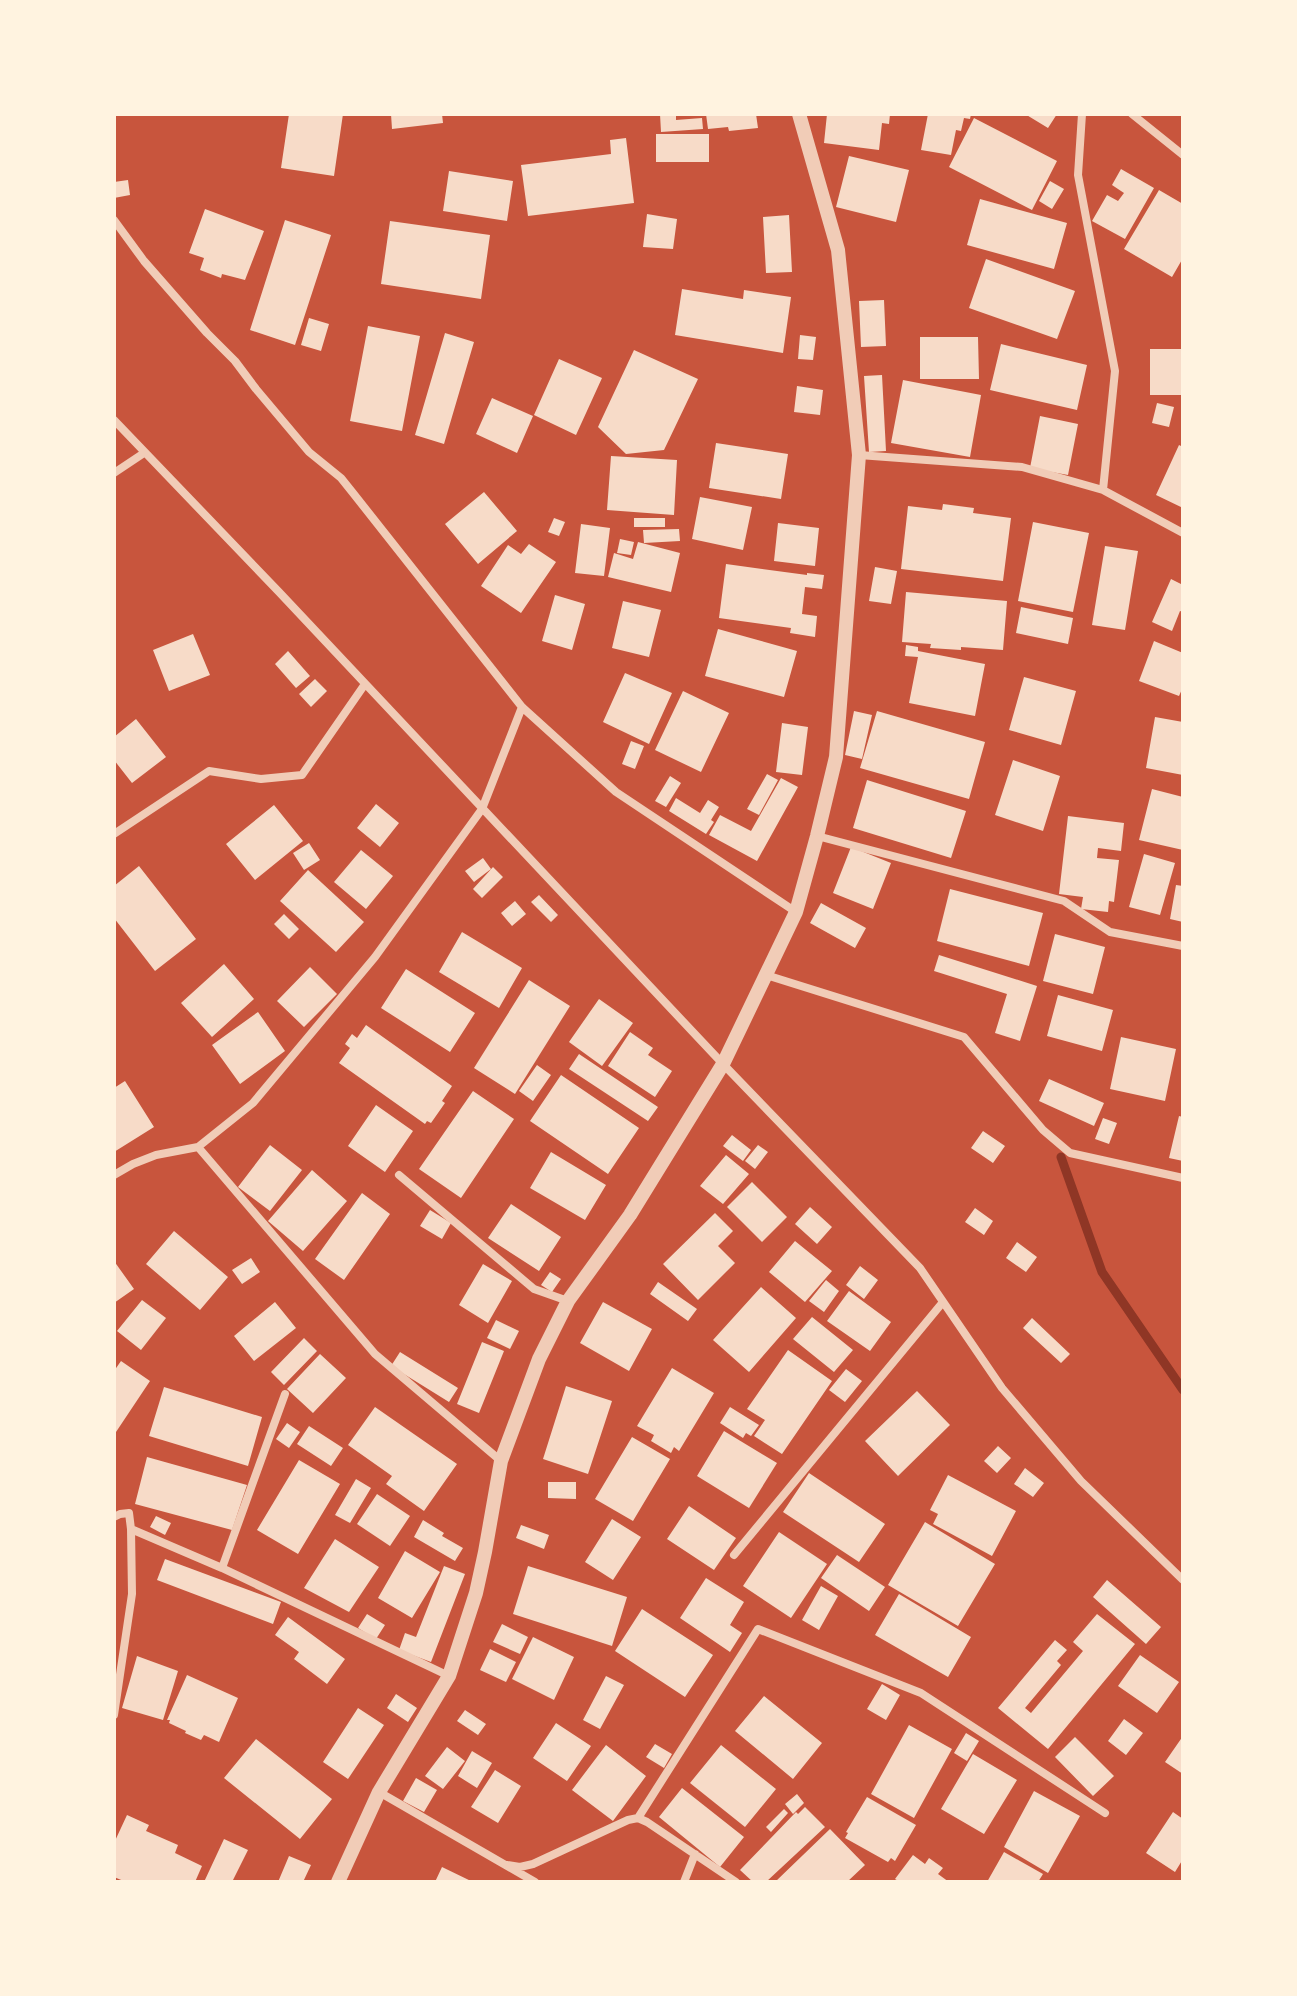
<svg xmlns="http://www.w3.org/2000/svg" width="1297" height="1996" font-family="Manrope,sans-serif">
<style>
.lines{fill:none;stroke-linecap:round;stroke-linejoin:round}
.stream{stroke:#8f3625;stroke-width:9}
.building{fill:#f7dbc8}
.minor{stroke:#f1ccb7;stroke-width:8}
.tertiary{stroke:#f1ccb7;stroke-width:14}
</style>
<rect width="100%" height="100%" fill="#c8553d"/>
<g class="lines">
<!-- stream -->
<path class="stream" d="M1061 1157 1102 1272 1183 1390"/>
</g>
<!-- building -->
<path class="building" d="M289 114H343L334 176 281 168Z
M391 114H442L443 123 392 129Z
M660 114H676V120L702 118 703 129 661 132Z
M706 114H756L758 128 729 131 728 127 708 129Z
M827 114H890L889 124 882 123 879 150 824 143Z
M928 114H971L970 119 964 118 961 131 956 130 951 155 921 150Z
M1025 114H1057L1048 128Z
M974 118 1057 161 1032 210 949 167Z
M656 134H709V162H656Z
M626 138 634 203 528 216 521 165 611 154 610 140Z
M849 156 909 170 896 222 836 207Z
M1121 169 1154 188 1125 239 1092 221 1107 195 1118 201 1124 193 1112 185Z
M449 171 513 181 507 221 443 211Z
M128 180 130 195 114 198V182Z
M1050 181 1064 189 1052 209 1039 201Z
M1159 190 1183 204V258L1172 277 1124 249Z
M980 199 1067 223 1054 269 967 245Z
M205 209 264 231 245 280 222 274 221 278 200 270 204 258 189 253Z
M647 214 677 219 673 249 643 247Z
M789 215 792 272 766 273 763 217Z
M285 220 331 235 295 345 250 330Z
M390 221 490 235 481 299 381 284Z
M986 259 1075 291 1057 339 969 308Z
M682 289 743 299 744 290 791 297 783 353 675 335Z
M884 300 886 346 861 347 859 301Z
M309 318 329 324 321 351 301 345Z
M368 326 420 336 402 431 350 421Z
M445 333 474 342 444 444 415 435Z
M800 335 816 337 813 360 798 359Z
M920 337H978L979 379H920Z
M1001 344 1087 365 1077 410 990 390Z
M1150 349H1183V395H1150Z
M634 350 698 379 664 450 626 454 598 427Z
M559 359 602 378 576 435 534 415Z
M882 375 886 451 869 452 864 376Z
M903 380 981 395 970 457 891 443Z
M797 386 823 390 820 415 794 412Z
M492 398 533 416 517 453 476 434Z
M1157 403 1174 407 1169 427 1152 423Z
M1040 416 1078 424 1068 475 1030 468Z
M716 443 788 454 781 499 709 488Z
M1179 445 1183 447V508L1156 495Z
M611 456 677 460 674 515 607 510Z
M484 492 517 531 478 564 445 524Z
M700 497 752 507 743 550 692 539Z
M943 504 974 508 973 513 1011 518 1003 581 901 569 908 506 942 510Z
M554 518 565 522 559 536 548 532Z
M634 518H665V527H634Z
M1033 522 1089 533 1073 612 1018 601Z
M778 523 819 528 815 566 774 561Z
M581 524 610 528 604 576 575 573Z
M679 529 680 541 644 543 643 530Z
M620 539 634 542 631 555 617 553Z
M638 542 680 553 671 592 608 577 614 553 633 559Z
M529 544 556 562 521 613 481 586 508 545 521 554Z
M1105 546 1138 551 1125 630 1092 625Z
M726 564 807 575V573L824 575 822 589 805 587 802 614 817 616 815 637 790 633 791 628 719 618Z
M875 567 897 571 891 604 869 601Z
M1171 579 1183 585V612L1180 611 1172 631 1152 622Z
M906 592 1007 601 1003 650 961 647V650L930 648 931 644 902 642Z
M555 595 585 604 572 650 542 641Z
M623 601 661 610 649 657 612 648Z
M1021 607 1073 618 1068 644 1016 633Z
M718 629 797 651 784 697 705 676Z
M193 634 210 675 169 691 153 650Z
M1154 641 1183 653V687L1179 696 1139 681Z
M906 645 918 647V651L985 664 975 716 909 703 918 657 905 656Z
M288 651 310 676 296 688 275 664Z
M625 673 672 693 649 744 603 722Z
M1024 677 1076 691 1061 745 1009 730Z
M315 679 327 691 311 707 299 694Z
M683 691 729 713 701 772 655 750Z
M854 711 872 715 862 759 845 755Z
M877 711 985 742 969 799 860 768Z
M1155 717 1183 722V775L1146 768Z
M136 719 166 757 132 783 114 760V737Z
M782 723 808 727 802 775 776 772Z
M631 741 644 746 635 769 622 764Z
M1013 760 1060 776 1043 831 995 815Z
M767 774 778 780 759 815 747 809Z
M670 776 681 783 666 807 655 801Z
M781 778 798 787 757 861 709 835 720 815 751 831Z
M867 780 966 811 951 858 853 828Z
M1152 789 1183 797V850L1139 840Z
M676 798 700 813 708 800 719 807 711 820 714 822 706 834 669 811Z
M376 804 399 823 380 847 357 828Z
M274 805 303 841 255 880 226 844Z
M1068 816 1124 823 1121 851 1098 848 1097 858 1119 860 1114 902 1109 901 1108 912 1081 909 1083 897 1059 894Z
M309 843 320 860 304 870 293 853Z
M851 847 891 863 873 909 833 893Z
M361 850 393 876 366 909 334 882Z
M1144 854 1175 863 1160 915 1129 907Z
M483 858 491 869 474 882 465 871Z
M139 866 196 939 155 971 114 918V886Z
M493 867 503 877 482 898 473 889Z
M308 870 364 922 336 952 280 901Z
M1176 885 1183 886V922L1170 919Z
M950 889 1043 913 1029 966 937 941Z
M539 895 558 915 551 922 531 902Z
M515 901 526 914 512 926 501 913Z
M821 903 866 928 855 948 810 923Z
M284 914 299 929 289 939 274 924Z
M462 932 522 968 499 1008 439 972Z
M1055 934 1105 947 1093 994 1043 981Z
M939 955 1037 986 1020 1041 995 1033 1007 994 934 971Z
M224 964 254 999 212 1037 181 1003Z
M310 967 337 994 304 1027 277 1001Z
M406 969 475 1013 450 1052 381 1008Z
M529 980 570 1006 515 1094 474 1068Z
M1058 995 1113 1010 1102 1051 1047 1036Z
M599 999 633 1023 602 1066 569 1042Z
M258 1012 285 1051 240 1084 212 1045Z
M366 1025 452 1086 442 1101 445 1103 431 1123 427 1121 425 1124 339 1063 350 1048 345 1044 352 1034 357 1038Z
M630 1032 653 1048 648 1055 672 1071 655 1097 608 1066Z
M1121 1037 1176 1049 1165 1101 1110 1089Z
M579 1054 658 1107 648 1121 569 1069Z
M537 1065 551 1075 533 1101 519 1091Z
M561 1075 639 1128 608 1174 530 1121Z
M1049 1079 1104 1103 1094 1126 1039 1101Z
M125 1081 154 1127 114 1152V1088Z
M473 1091 514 1119 461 1198 419 1169Z
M376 1105 413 1131 385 1172 348 1146Z
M1179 1116 1183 1117V1161L1169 1158Z
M1103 1118 1117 1123 1109 1144 1095 1139Z
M983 1131 1005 1146 993 1163 971 1148Z
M732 1135 751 1150 743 1161 723 1146Z
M270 1145 302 1170 270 1211 238 1187Z
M758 1145 768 1152 755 1169 745 1161Z
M551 1152 606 1185 585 1220 530 1188Z
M726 1155 749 1174 723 1204 700 1186Z
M312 1170 347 1201 303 1251 268 1221Z
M752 1182 787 1217 762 1242 727 1207Z
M362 1193 390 1214 344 1280 315 1259Z
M511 1204 561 1237 539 1271 488 1238Z
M810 1207 832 1227 817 1244 795 1224Z
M975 1208 993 1221 984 1235 965 1222Z
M430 1210 451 1223 442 1239 420 1226Z
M715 1213 733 1231 718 1246 735 1263 698 1300 663 1264Z
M174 1231 228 1277 200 1310 146 1264Z
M795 1241 832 1271 805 1302 769 1272Z
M1017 1242 1037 1257 1026 1272 1006 1258Z
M251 1258 260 1272 242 1284 232 1270Z
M114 1261 134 1289 114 1303Z
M483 1264 512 1281 488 1323 459 1305Z
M860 1266 878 1280 864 1299 846 1285Z
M550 1272 561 1279 552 1292 541 1285Z
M826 1280 839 1291 824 1312 809 1301Z
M658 1282 697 1309 688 1321 650 1294Z
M761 1287 796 1318 749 1372 713 1340Z
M849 1291 891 1322 870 1351 827 1321Z
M142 1300 166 1318 141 1350 117 1331Z
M275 1302 296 1328 254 1361 234 1336Z
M603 1302 652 1329 629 1371 580 1343Z
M812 1317 853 1350 834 1372 793 1339Z
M1032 1318 1070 1354 1061 1363 1023 1328Z
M496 1320 519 1331 510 1349 487 1338Z
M304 1338 317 1351 284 1385 271 1372Z
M482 1342 504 1351 479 1413 457 1404Z
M788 1350 832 1381 782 1454 754 1436 765 1420 747 1409Z
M400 1352 458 1388 449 1402 391 1366Z
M320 1354 346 1378 313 1413 287 1389Z
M121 1361 150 1381 114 1435V1371Z
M672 1368 714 1393 679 1451 674 1447 671 1453 651 1441 654 1435 637 1426Z
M846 1369 862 1381 845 1402 829 1390Z
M566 1386 612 1401 588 1474 543 1459Z
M164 1387 262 1417 248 1466 149 1436Z
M917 1391 950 1425 898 1476 865 1441Z
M375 1407 457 1464 424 1511 386 1484 392 1476 348 1445Z
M730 1407 759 1425 751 1436 746 1433 743 1438 720 1423Z
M287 1423 300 1432 289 1448 276 1439Z
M309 1426 343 1448 331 1466 297 1444Z
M724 1431 777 1463 749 1508 697 1476Z
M632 1437 670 1459 633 1521 595 1499Z
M998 1446 1011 1458 997 1473 984 1461Z
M147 1457 247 1485 232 1530 135 1504Z
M299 1460 340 1484 298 1554 257 1530Z
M1025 1468 1044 1483 1033 1497 1014 1484Z
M809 1473 885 1524 859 1562 783 1512Z
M948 1475 1016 1511 992 1556 933 1524 938 1514 930 1510Z
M356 1479 371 1488 350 1523 335 1515Z
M548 1482H576V1499L548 1498Z
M377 1494 410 1516 390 1546 357 1524Z
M689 1506 736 1538 714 1570 667 1539Z
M156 1516 171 1523 165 1535 150 1527Z
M612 1519 641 1537 613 1580 585 1562Z
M423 1520 444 1533 442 1536 463 1548 455 1561 414 1537Z
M925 1522 995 1564 958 1626 888 1585Z
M521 1525 549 1535 544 1549 516 1538Z
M779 1532 827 1564 791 1618 743 1586Z
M335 1539 379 1567 349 1612 304 1588Z
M405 1551 440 1572 412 1618 378 1598Z
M837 1555 885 1587 869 1611 821 1578Z
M165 1559 281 1602 273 1624 157 1580Z
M444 1566 465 1574 431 1662 399 1650 405 1633 416 1637Z
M528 1566 627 1597 612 1646 513 1614Z
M706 1578 744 1602 730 1625 742 1633 730 1652 680 1618Z
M1107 1580 1161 1627 1146 1644 1093 1597Z
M821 1586 838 1596 819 1630 802 1620Z
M899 1594 971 1637 948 1677 875 1635Z
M642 1609 713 1655 685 1697 615 1651Z
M367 1614 385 1625 376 1639 358 1628Z
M1097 1614 1135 1644 1048 1749 998 1708 1055 1640 1067 1650 1057 1661 1061 1665 1025 1708 1031 1713 1083 1651 1073 1642Z
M288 1617 345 1659 327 1684 294 1659 299 1652 275 1635Z
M502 1624 528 1637 520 1654 493 1642Z
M533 1637 574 1657 554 1700 512 1679Z
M490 1649 516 1662 506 1682 480 1670Z
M1140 1655 1179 1682 1157 1713 1118 1686Z
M137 1656 178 1671 163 1720 122 1708Z
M187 1675 238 1698 219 1742 204 1735 201 1740 185 1733 186 1731 169 1723 170 1720H167Z
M606 1676 624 1685 600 1729 583 1720Z
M882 1684 900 1695 886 1720 867 1709Z
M396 1694 417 1708 408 1722 387 1708Z
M764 1696 822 1743 793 1779 735 1731Z
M358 1708 384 1725 348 1779 323 1762Z
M465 1710 486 1724 478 1735 457 1721Z
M1124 1719 1143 1733 1126 1755 1108 1741Z
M556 1723 591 1746 567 1781 533 1758Z
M909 1725 952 1749 914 1818 871 1794Z
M966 1733 979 1741 967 1761 954 1753Z
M1183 1736V1774L1165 1762Z
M1075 1737 1114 1776 1093 1796 1055 1757Z
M256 1739 332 1799 300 1839 224 1778Z
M655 1744 672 1754 664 1768 646 1757Z
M606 1745 646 1776 613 1821 572 1790Z
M721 1745 776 1789 745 1827 690 1783Z
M447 1747 465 1761 443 1789 425 1776Z
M472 1751 492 1763 477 1788 458 1776Z
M973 1754 1017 1780 984 1834 941 1809Z
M495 1770 521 1786 498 1823 471 1807Z
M416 1778 437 1790 424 1812 403 1801Z
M682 1788 744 1837 720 1867 659 1817Z
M1034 1791 1080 1816 1048 1873 1004 1847Z
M797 1794 804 1803 793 1814 785 1804Z
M867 1797 916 1825 895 1861 891 1858 888 1862 845 1838 848 1833 846 1832Z
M805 1807 825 1827 766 1882H753L740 1870 796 1812 798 1814Z
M784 1809 788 1813 771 1832 766 1827Z
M1173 1812 1183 1819V1859L1175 1872 1146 1853Z
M127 1815 149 1825 146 1831 178 1845 175 1853 202 1866 195 1882H126L114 1877V1843Z
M830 1829 865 1865 847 1882H775Z
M224 1839 248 1850 232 1882H204Z
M1004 1852 1043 1874 1038 1882H987Z
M913 1855 925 1864 929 1858 943 1868 938 1874 949 1882H900L895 1879Z
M289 1856 311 1865 303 1882H278Z
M442 1867 473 1882H435Z"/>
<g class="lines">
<!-- minor -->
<path class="minor" d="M1082 114 1078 175 1115 371 1103 490
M1132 114 1183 155
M114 220 144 261 207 333 235 361 256 389 309 452 341 478 353 493 522 707 616 792 796 912
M114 420 279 592 723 1064 920 1268 1002 1388 1081 1481 1183 1580
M859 455 1022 467 1103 490 1183 533
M114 473 144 453
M114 834 209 771 261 779 302 775 365 684
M817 836 1064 901 1110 932 1183 946
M766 975 964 1037 1043 1130 1070 1153 1183 1178
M198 1147 375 1354 501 1461
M114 1175 133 1164 156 1155 198 1147 253 1103 375 957 482 809 522 707
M399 1175 534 1289 568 1301
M114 1517 120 1514 129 1513 131 1529 222 1568 449 1676
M734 1555 943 1302
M222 1568 285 1394
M114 1715 132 1594 131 1529
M379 1792 535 1882
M638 1818 758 1629 921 1693 1105 1813
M507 1865 520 1867 533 1864 628 1820 638 1818 647 1822 736 1882
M684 1882 695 1854"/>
<!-- tertiary -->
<path class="tertiary" d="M338 1882 379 1792 449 1676 476 1593 485 1552 501 1461 539 1359 568 1301 630 1215 723 1064 796 912 817 836 836 757 859 455 838 250 799 114"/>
</g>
<!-- border -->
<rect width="1297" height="1996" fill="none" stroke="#fff3e0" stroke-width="232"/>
</svg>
